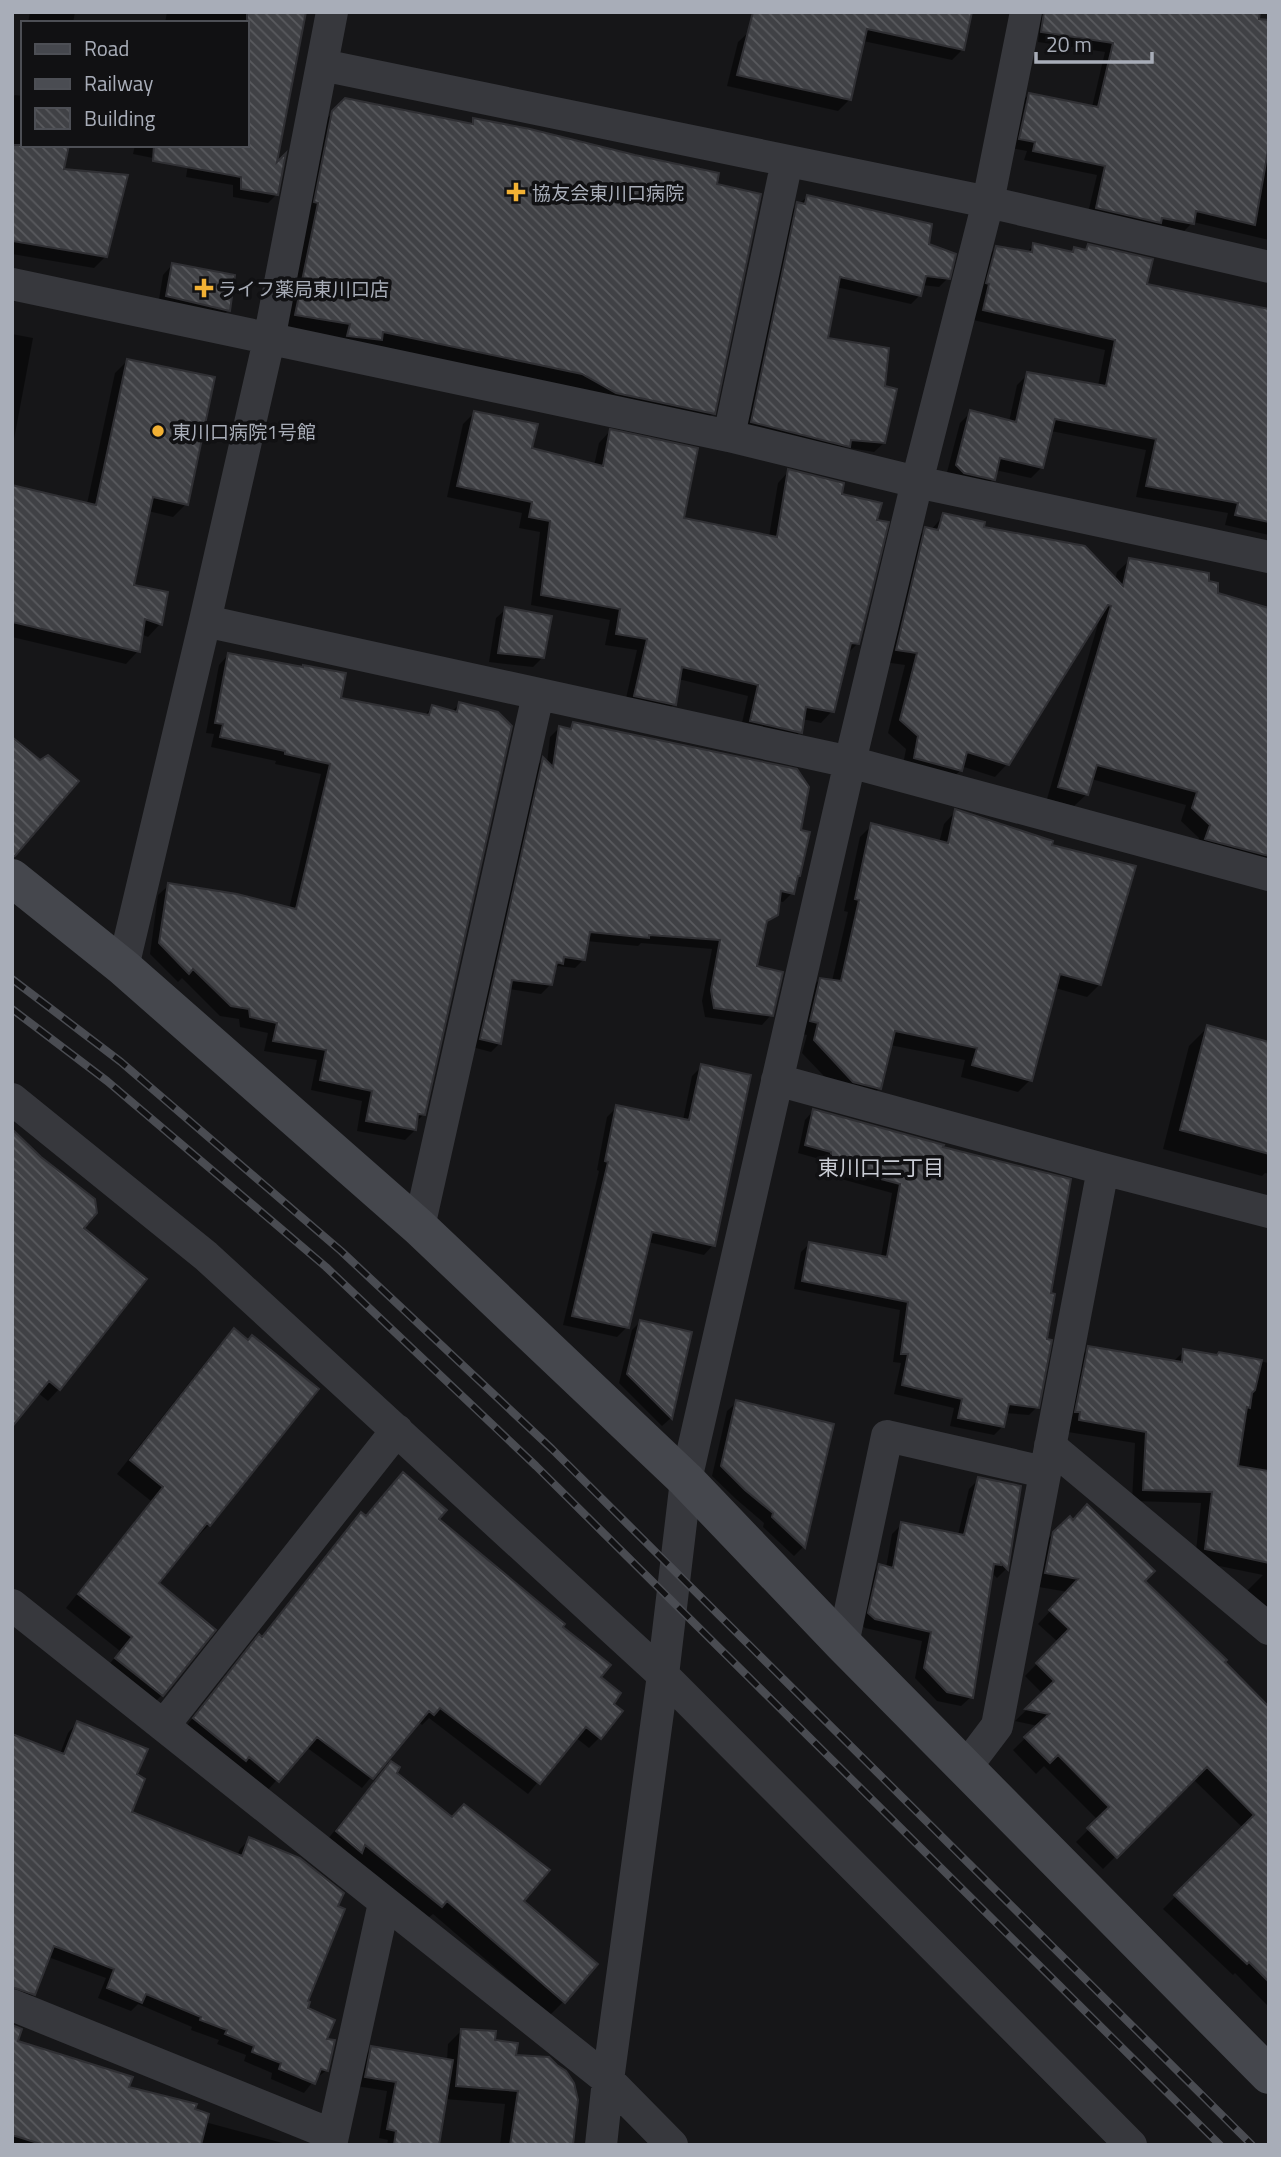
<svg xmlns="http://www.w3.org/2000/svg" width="1281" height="2157" font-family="'Titillium Web','Noto Sans JP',sans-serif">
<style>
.shadow{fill:#0007}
.building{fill:url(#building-back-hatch);stroke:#303034;stroke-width:2}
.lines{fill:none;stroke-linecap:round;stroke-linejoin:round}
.street{stroke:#37383d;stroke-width:32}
.secondary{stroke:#45474d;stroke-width:38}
.rail-casing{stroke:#4a4c52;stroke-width:8}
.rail{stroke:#111113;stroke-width:5;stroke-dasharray:16;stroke-linecap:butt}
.poi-dot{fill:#f2b134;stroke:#111113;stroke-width:2.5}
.labels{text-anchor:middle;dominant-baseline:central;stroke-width:7;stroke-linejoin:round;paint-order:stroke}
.poi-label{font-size:19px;fill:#a8adb8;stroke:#111113;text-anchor:start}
.neighbourhood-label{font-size:21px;fill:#c9ccd4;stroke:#111113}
</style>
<defs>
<pattern id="building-back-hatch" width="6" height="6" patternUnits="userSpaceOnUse" patternTransform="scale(1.75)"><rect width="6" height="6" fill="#404145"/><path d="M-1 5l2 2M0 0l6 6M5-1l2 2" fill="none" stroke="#595a5e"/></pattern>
</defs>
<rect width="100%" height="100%" fill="#161618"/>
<!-- shadow -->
<path class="shadow" d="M30 12H75L73 23H28Z
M167 12H304L275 167 276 195 268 203 233 197V185L186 177 188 165 133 154 135 145H247V23H165Z
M970 12 963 49 952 60 863 41 849 100 838 111 727 86 738 42 749 32Z
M1041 12H1259L1257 20 1269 22V240L1193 222 1183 232 1087 217 1097 175 1024 160 1027 151 1011 148 1020 104 1029 94 1092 107 1105 52 1038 42Z
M15 95 23 96V145L62 171 106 256 94 268 12 254V97Z
M346 100 469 125 474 120 713 413 700 427 282 328 319 126Z
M807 197 927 245 948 278 939 287 922 285 920 295 911 304 836 287 826 339 883 387 884 443 874 452 742 431 788 213Z
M1034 245 1071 253 1075 249 1083 251 1088 246 1145 285 1269 311V535L1225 525 1228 513 1136 497 1146 450 1051 431 1042 467 1031 478 995 470 993 479 982 490 946 476 960 423 971 412 1009 422 1017 385 1028 374 1098 386 1105 350 973 320 985 259 996 248 1026 253Z
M172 265 228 310 219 320 158 305 163 275Z
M12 334 33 338 12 450Z
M128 360 186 504 173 517 148 511 132 586 160 624 148 637 141 634 138 651 126 664 12 637V487L87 504 115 373Z
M474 413 530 449 594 466 599 443 610 431 682 519 769 537 778 483 789 471 840 495 858 643 846 655 832 711 821 723 802 719 800 732 789 743 740 732 748 696 678 679 674 704 663 715 624 707 637 650 605 645 610 620 531 605 540 532 519 528 522 513 447 497 463 424Z
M944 515 1115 580 1117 572 1130 560 1207 583 1217 595 1269 610V872L1194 851 1199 838 1181 821 1186 805 1091 779 1087 794 1074 806 1047 799 1100 617 1007 764 995 777 961 766V770L948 782 902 770 906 749 888 733 905 665 884 662 913 542 926 529 931 530Z
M506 609 543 657 533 667 489 662 496 618Z
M229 654 339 699 424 716 432 707 451 712 460 704 424 1114 415 1123V1130L405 1140 357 1131 362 1101 311 1090 317 1060 264 1051 268 1033 240 1027 239 1019 220 1016 182 978 178 982 150 954 158 895 169 885 289 909 321 774 275 764 276 761 211 747 214 734 206 733 219 665Z
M574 724 799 831V876L795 879 792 893 783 902 778 901 777 914 764 925 755 968 771 1015 762 1025 705 1017 702 1001 712 949 641 943 638 946 586 941 584 959 575 968 558 966 554 970 550 985 541 994 509 989 500 1043 491 1052 472 1047 534 768 543 760 547 763 550 737 559 728 567 730Z
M956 811 1100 984 1087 997 1055 988 1030 1080 1018 1092 961 1077 965 1060 890 1045 879 1088 867 1101 841 1094 802 1053 807 1035 798 1033 808 992 820 979 832 981 848 912 844 911 860 837 872 825 939 843 944 824Z
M1208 1027 1269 1044V1174L1265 1173 1262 1176 1163 1149 1189 1046Z
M702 1066 713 1245 704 1255 648 1242 627 1327 617 1337 563 1325 599 1171 597 1170 607 1117 617 1107 683 1120 692 1076Z
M813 1111 1049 1294 1037 1407 1029 1415 1005 1413 1003 1426 994 1435 950 1426 954 1408 894 1394 901 1363 893 1362 900 1310 794 1289 801 1252 810 1243 881 1257 892 1193 834 1177 823 1169V1160L798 1153 805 1120Z
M82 1228 145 1279 59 1389 48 1401 37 1392Z
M640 1322 690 1333 671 1418 662 1426 619 1383 632 1330Z
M234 1331 248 1342 209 1525 196 1538 194 1537 156 1583 214 1630 162 1695 148 1709 103 1672 120 1651 66 1608 151 1501 117 1474 220 1344Z
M1089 1348 1172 1363 1184 1351 1217 1357 1220 1354 1269 1363V1621L1243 1595 1263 1575 1195 1561 1201 1503 1132 1501 1135 1443 1068 1432 1077 1360Z
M737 1402 832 1426 803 1547 794 1556 763 1527 764 1523 736 1499 712 1476 727 1411Z
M979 1479 1019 1487 1006 1569 997 1578 991 1572 971 1697 961 1706 937 1701 915 1678 922 1641 865 1628 860 1623 870 1576 879 1566 886 1568 892 1534 902 1524 958 1535 969 1489Z
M361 1514 365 1517 436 1519 560 1627 598 1678 612 1705 620 1711 599 1738 589 1748 575 1737 528 1794 429 1718 422 1725 418 1721 362 1788 306 1747 267 1791 184 1729 249 1647 261 1638 351 1525Z
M1069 1518 1143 1581 1269 1709V2007L1235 1973 1233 1975 1163 1909 1243 1828 1193 1779 1103 1869 1076 1842 1098 1820 1044 1766 1036 1774 1013 1750 1038 1726 1015 1721 1043 1694 1025 1676 1058 1642 1038 1624 1068 1592 1033 1586 1041 1546Z
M77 1723 135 1775 130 1813 237 1856 240 1849 250 1839 306 2002V2009L325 2040 327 2070 315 2079 304 2093 271 2079 272 2073 244 2061 246 2055 217 2044 219 2040 191 2030 192 2027 138 2004 131 2011 98 1998 106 1978 48 1957 34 1994 24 2003 12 1999V1736L60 1754 68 1733Z
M391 1763 395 1774 522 1901 564 2001 550 2015 433 1914 427 1919 323 1845 378 1777Z
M12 2027 16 2042 126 2089 193 2110 205 2122 290 2145H12Z
M462 2030 494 2042 514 2057 572 2145H500L505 2104 445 2099 437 2145H387L388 2140 379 2138 387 2091 356 2086 362 2058 372 2048 447 2060 448 2044Z"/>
<!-- building -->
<path class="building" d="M247 12H306L277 162 286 153 278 195 241 189V177L153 161 154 145H247Z
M753 12H972L964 50 867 29 851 100 737 75Z
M1044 12H1260L1259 19 1269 20V145L1255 225 1196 211 1194 224 1162 218 1161 223 1096 208 1105 166 1033 151 1035 142 1019 139 1029 93 1098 107 1113 43 1041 32Z
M345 98 473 124V118L530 129 635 155 719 173 717 184 761 194 715 414 616 393 582 374 383 332 382 340 347 336 350 324 295 315 318 203 314 202 332 111Z
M12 145H69L64 169 128 175 107 257 12 241Z
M807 195 932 224 929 244 956 254 950 279 926 276 921 296 840 277 828 338 889 348 885 386 897 389 885 443 851 440 850 447 751 422 797 202 805 204Z
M1033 243 1073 252 1074 247 1086 250 1088 244 1153 259 1147 284 1269 309V522L1235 515 1238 503 1146 486 1156 439 1055 419 1043 468 1000 458 995 480 964 473 956 465 970 410 1016 422 1027 372 1106 386 1115 340 983 310 989 284 986 283 996 246 1032 252Z
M172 263 235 275 230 311 166 296Z
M127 359 215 377 188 505 153 497 134 585 168 592 162 625 145 619 140 652 12 622V485L96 505Z
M474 411 538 424 532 448 603 466 610 429 698 448 684 518 777 537 788 469 844 483 842 494 882 503 877 520 889 522 859 644 851 643 834 712 806 707 802 733 750 721 758 685 682 667 676 705 634 696 647 639 616 634 620 609 541 595 550 521 529 517 532 502 457 486Z
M943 513 985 522 984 527 1085 546 1123 586 1129 558 1209 573V581L1218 583V593L1269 608V856L1205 839 1210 825 1192 808 1197 792 1097 765 1088 795 1058 787 1111 606 1108 605 1009 765 967 752 962 771 914 758 918 736 900 720 917 653 896 650 925 527 938 530Z
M505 607 552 616 544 658 498 653Z
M228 653 303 667V665L346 673 341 698 429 715 432 705 457 712 459 702 498 712 512 726 425 1115 418 1114 416 1130 366 1121 372 1091 320 1080 326 1050 273 1041 277 1023 250 1017 249 1009 231 1006 193 969 189 974 159 943 168 883 237 894 296 909 330 764 285 754V751L220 737 223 724 215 723Z
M573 722 797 769 809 787 801 830 810 832 800 876H798L794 894 781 891 778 915 767 921 757 966 783 972 773 1016 714 1008 711 990 720 940 649 935V938L590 932 585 960 564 957 563 964 557 962 552 985 512 980 501 1044 480 1039 543 757 553 767 559 726 571 729Z
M12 737 40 760 48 755 79 781 15 856 12 857Z
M955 809 1053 841 1052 845 1136 866 1101 985 1060 974 1032 1081 972 1065 977 1048 895 1031 881 1089 853 1082 814 1040 818 1023 810 1021 820 978 841 981 859 900 855 899 871 823 948 843Z
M1207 1025 1269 1042V1154L1180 1130Z
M701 1064 751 1075 715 1246 652 1232 629 1328 572 1316 608 1162 605 1161 616 1105 689 1120Z
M813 1109 944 1145 943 1147 1071 1179 1051 1293 1055 1294 1047 1339 1052 1340 1039 1408 1009 1404 1004 1427 958 1418 962 1399 902 1385 908 1354H901L908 1302 802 1281 809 1242 887 1257 900 1184 843 1169 831 1160V1152L805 1145Z
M12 1129 41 1157 95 1199 97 1213 84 1228 147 1279 60 1390 49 1381 12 1427Z
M640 1320 692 1332 672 1419 627 1374Z
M234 1328 248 1340 252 1335 319 1389 210 1526 207 1523 159 1583 216 1630 163 1696 115 1658 132 1637 78 1594 163 1487 130 1460Z
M1088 1346 1182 1362 1183 1349 1217 1355 1219 1352 1262 1360 1255 1390 1252 1393 1250 1408 1247 1407 1238 1466 1269 1471V1563L1205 1549 1212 1492 1143 1490 1146 1432 1079 1420 1080 1412H1075Z
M736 1400 834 1424 805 1548 772 1517 773 1513 745 1490 721 1466Z
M403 1472 447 1510 439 1519 565 1624 563 1627 611 1665 601 1677 621 1693 614 1704 623 1711 601 1739 586 1727 540 1784 440 1708 434 1715 429 1711 373 1779 317 1737 279 1782 249 1757 246 1761 193 1718 259 1634 262 1637 361 1512 366 1516Z
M978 1477 1021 1486 1008 1570 1001 1563V1565L994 1564 973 1698 947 1692 924 1668 931 1632 875 1619 868 1613 879 1564 893 1568 901 1522 964 1535Z
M1087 1504 1155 1571 1145 1581 1227 1660 1225 1662 1269 1707V1982L1249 1962 1247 1964 1174 1895 1254 1815 1207 1767 1117 1858 1087 1828 1109 1807 1058 1755 1050 1763 1024 1737 1049 1714 1025 1709 1054 1681 1036 1663 1069 1629 1049 1610 1078 1579 1045 1573 1053 1532 1070 1516 1073 1520Z
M77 1721 148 1749 137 1774 145 1779 132 1812 242 1856 249 1837 300 1858 344 1893 338 1906 345 1909 308 2001 310 2002 308 2008 335 2020 327 2039 335 2040 328 2071 321 2069 315 2084 279 2069 281 2063 252 2052 254 2046 225 2034 227 2030 200 2020 201 2017 146 1994 142 2003 107 1988 114 1969 54 1946 35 1995 12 1987V1734L64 1754Z
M391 1761 400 1767 397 1773 452 1817 464 1804 550 1870 524 1901 598 1964 565 2003 447 1901 442 1907 365 1845 362 1853 336 1831Z
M12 2025 22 2029 18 2041 133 2077 129 2087 197 2104 195 2109 209 2114 201 2145H44L12 2135Z
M461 2029 496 2031 495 2040 518 2043 516 2055 549 2057 557 2065 566 2071 574 2083 578 2100 573 2145H510L518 2091 456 2086Z
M371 2046 453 2060 439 2145H394L396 2131 387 2129 396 2082 365 2077Z"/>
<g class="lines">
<!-- street -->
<path class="street" d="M322 65 988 202 1269 267
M12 284 729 436 917 482 1269 557
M729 436 787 161
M205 621 850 762 1269 875
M123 967 205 621 269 340 332 12
M777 1080 1103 1169 1269 1212
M12 1099 206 1256 663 1675 1131 2145
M419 1227 538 695
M1050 1446 1269 1629
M12 1605 608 2080 672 2145
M843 1644 887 1436 1044 1472
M164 1725 397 1430
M966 1767 997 1726 1103 1169
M12 2005 333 2135
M331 2145 384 1903
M601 2145 608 2080 663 1675 686 1480 850 762 917 482 988 202 1026 12"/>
<!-- secondary -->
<path class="secondary" d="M12 878 123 967 419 1227 686 1480 843 1644 1269 2075"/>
<!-- rail casing -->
<g class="rail-casing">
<path id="rail" d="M12 979 121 1062 341 1251 552 1449 1252 2145
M12 1009 107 1081 326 1267 536 1466 1220 2145"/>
</g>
<!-- rail -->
<use href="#rail" class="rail"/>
</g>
<!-- markers -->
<g class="poi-dot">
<path d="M512.5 181.5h7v7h7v7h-7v7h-7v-7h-7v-7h7z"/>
<path d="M200.5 277.5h7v7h7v7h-7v7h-7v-7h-7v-7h7z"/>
<circle cx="158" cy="431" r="7"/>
</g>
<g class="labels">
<!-- poi labels -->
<g class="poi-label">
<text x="532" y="192">協友会東川口病院</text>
<text x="218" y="288">ライフ薬局東川口店</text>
<text x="172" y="431">東川口病院1号館</text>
</g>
<!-- neighbourhood labels -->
<g class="neighbourhood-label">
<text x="881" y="1167">東川口二丁目</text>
</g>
</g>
<!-- border -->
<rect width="1281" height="2157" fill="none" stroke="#a8adb8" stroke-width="28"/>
<!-- legend -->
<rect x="21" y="21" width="228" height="126" fill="#111113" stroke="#4d4f55" stroke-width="2"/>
<rect x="35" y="44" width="35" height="10" fill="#45474d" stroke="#4d4f55" stroke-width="2"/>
<text x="84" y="56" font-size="21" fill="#a8adb8">Road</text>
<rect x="35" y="79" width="35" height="10" fill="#4a4c52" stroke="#4d4f55" stroke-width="2"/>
<text x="84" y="91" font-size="21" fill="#a8adb8">Railway</text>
<rect x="35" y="108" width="35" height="21" fill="url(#building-back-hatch)" stroke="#4d4f55" stroke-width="2"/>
<text x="84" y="126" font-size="21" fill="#a8adb8">Building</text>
<!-- scale -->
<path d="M1036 52v10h116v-10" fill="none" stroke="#a8adb8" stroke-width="3.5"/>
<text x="1046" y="52" font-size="21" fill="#a8adb8" stroke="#111113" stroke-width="5" paint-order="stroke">20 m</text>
</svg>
